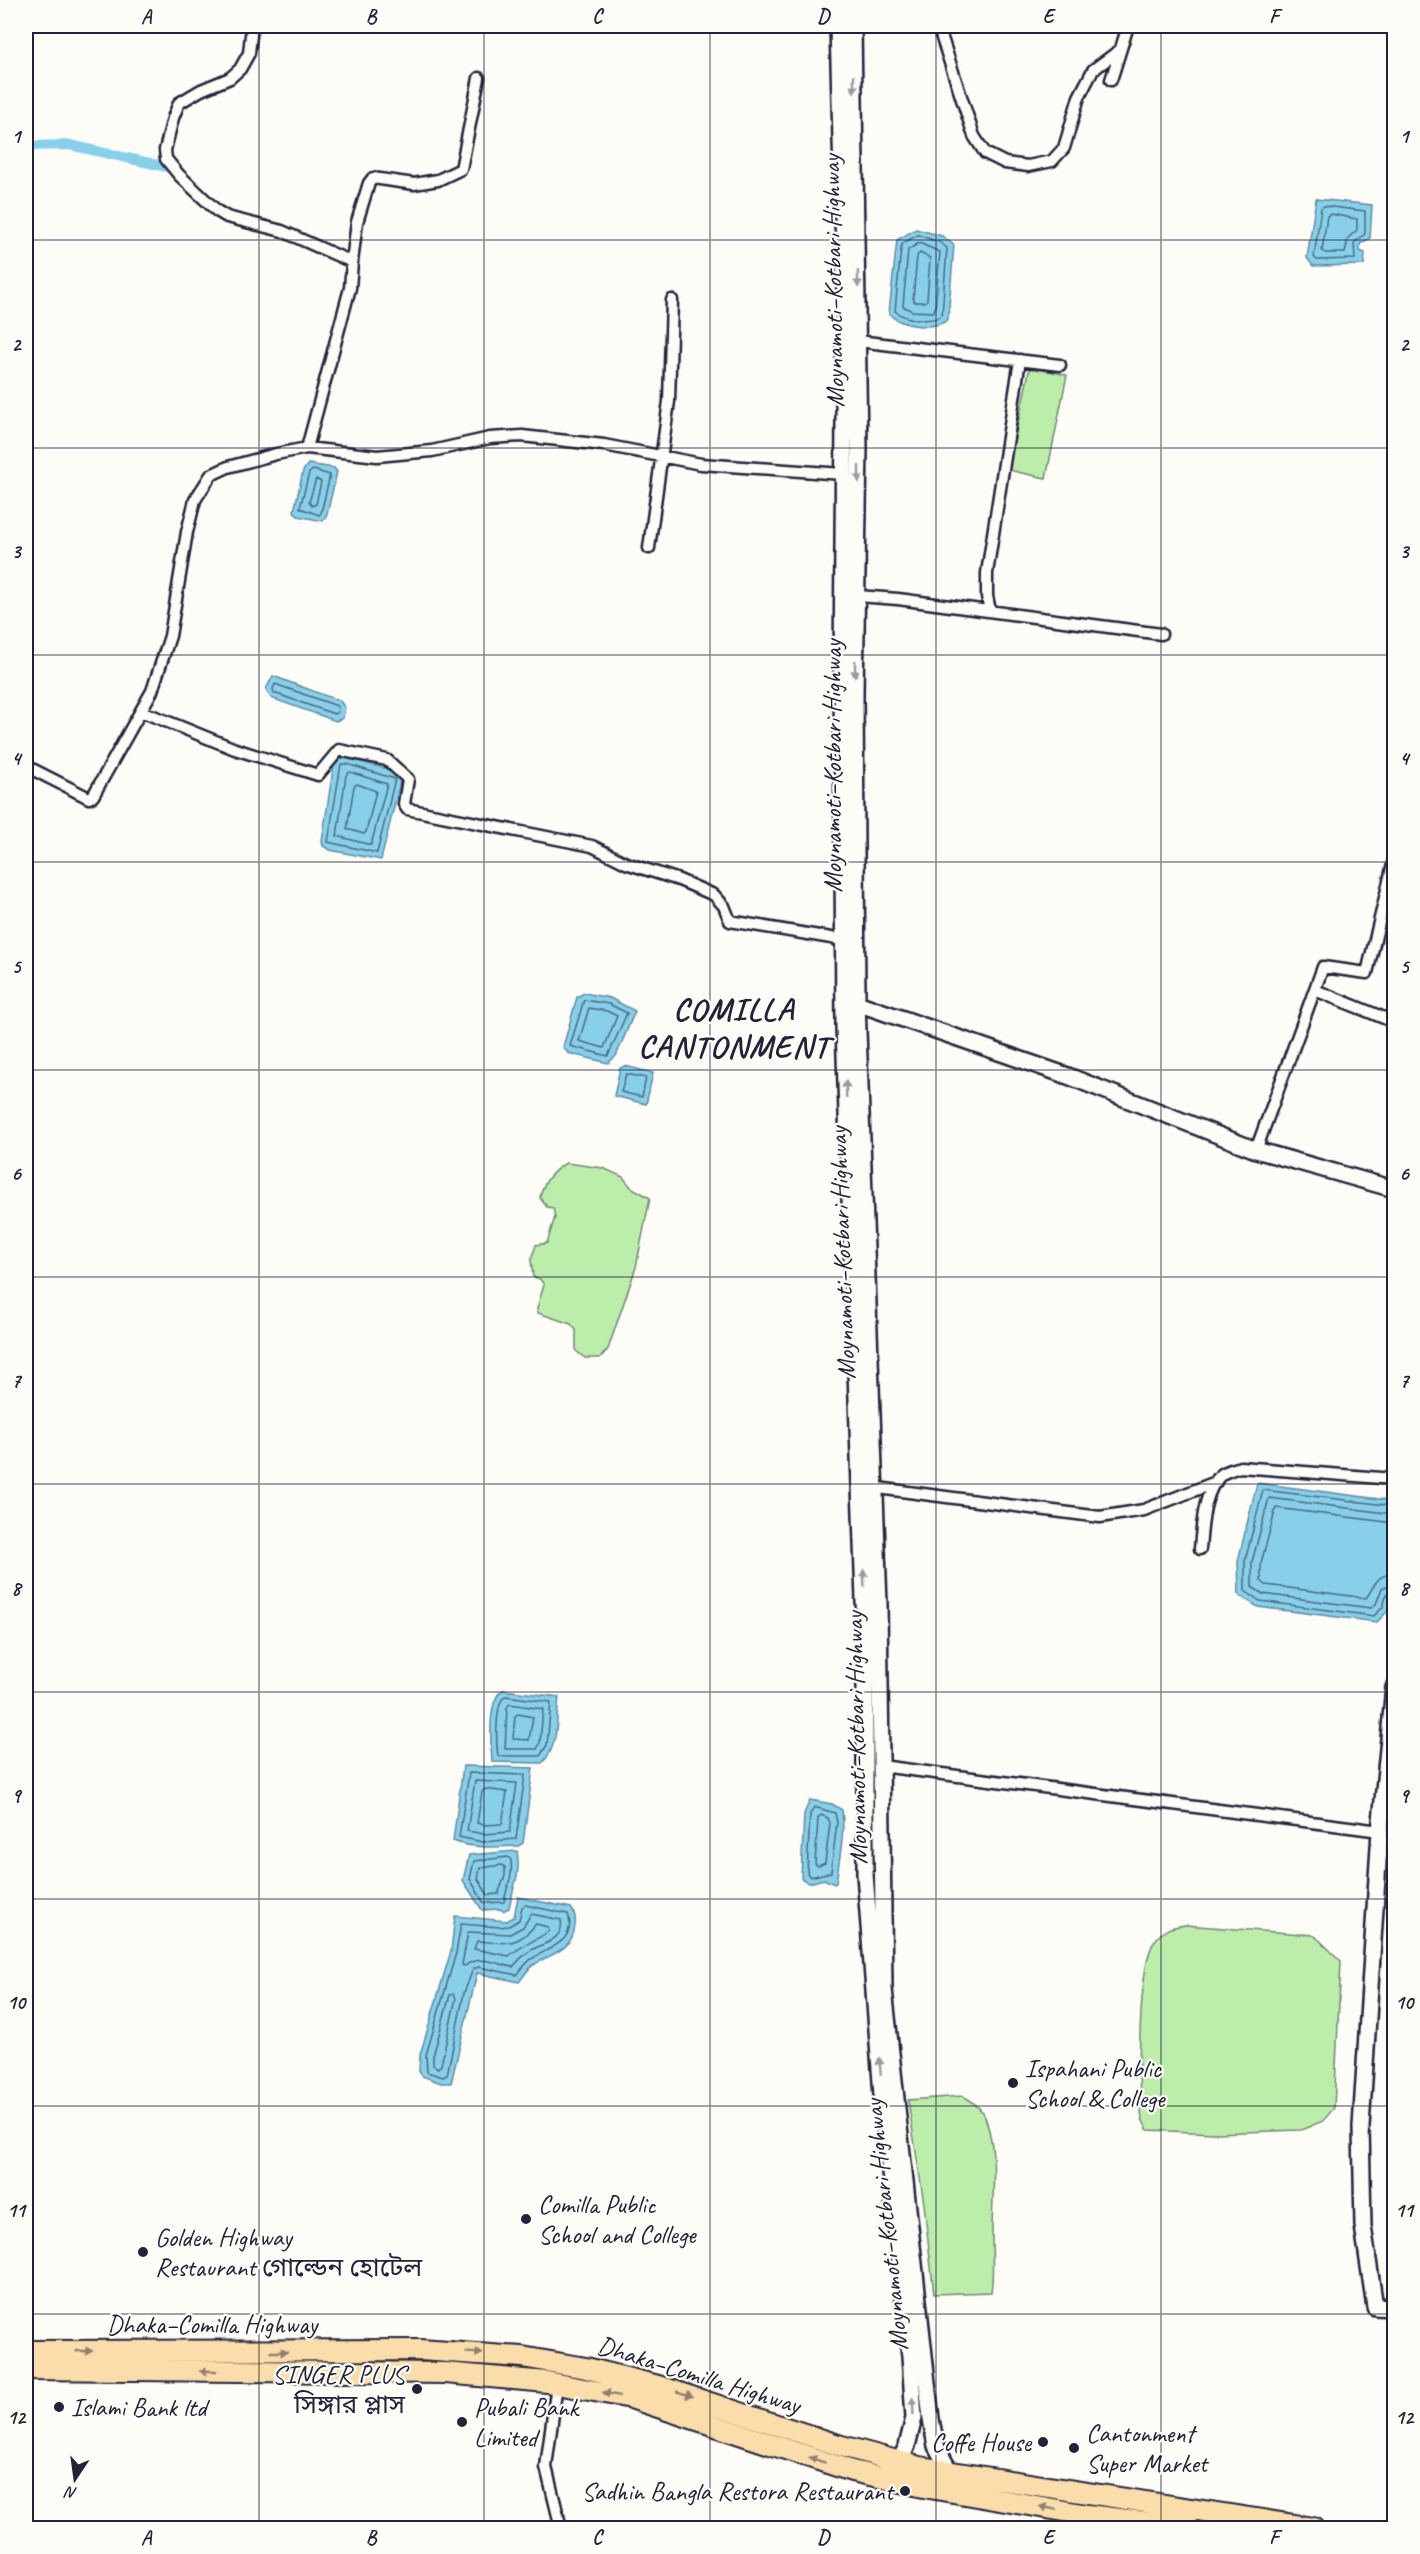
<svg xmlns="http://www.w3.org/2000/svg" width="1420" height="2554" font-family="Caveat,'Noto Sans Bengali',sans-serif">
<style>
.green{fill:#bdedab;stroke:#708873;stroke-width:1.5}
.water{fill:#88d0ea;stroke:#5f8aa4;stroke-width:1.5}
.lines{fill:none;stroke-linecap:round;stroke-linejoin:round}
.shore{stroke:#4b6881;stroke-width:1.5}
.canal{stroke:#88d0ea;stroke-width:10}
.street-casing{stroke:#22223b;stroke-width:15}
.secondary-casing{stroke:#22223b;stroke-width:20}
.highway-casing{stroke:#22223b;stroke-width:24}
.street{stroke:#fdfcf7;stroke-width:10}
.secondary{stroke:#fdfcf7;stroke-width:15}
.highway{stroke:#faddab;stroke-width:20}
.oneway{fill:#9a9aa2}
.oneway2{fill:#8e8073}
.grid{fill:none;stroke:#22223b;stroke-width:1.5;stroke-opacity:0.55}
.poi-dot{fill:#22223b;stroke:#fdfcf7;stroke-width:2}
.labels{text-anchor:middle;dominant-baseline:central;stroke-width:4.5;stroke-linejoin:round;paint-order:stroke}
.street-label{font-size:26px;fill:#22223b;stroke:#fdfcf7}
.poi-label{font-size:26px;fill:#22223b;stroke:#fdfcf7;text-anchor:start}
.district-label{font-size:32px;font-weight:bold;letter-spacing:1.5px;fill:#22223b;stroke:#fdfcf7}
.neatline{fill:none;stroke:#22223b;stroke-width:2}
.grid-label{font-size:20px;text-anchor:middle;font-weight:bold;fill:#22223b}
</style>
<rect width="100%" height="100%" fill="#fdfcf7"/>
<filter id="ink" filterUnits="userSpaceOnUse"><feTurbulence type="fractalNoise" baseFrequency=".0167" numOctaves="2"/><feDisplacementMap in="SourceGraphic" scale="12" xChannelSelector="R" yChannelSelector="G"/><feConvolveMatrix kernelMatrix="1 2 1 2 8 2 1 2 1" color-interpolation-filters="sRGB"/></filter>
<g filter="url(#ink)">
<!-- green -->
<path class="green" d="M1030 367 1067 375 1046 478 1008 470Z
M566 1163 603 1168 623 1177 631 1187 650 1198 636 1267 608 1349 600 1358H585L576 1351V1330L571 1324 538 1313 537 1308 544 1285 540 1279 533 1277 531 1260 536 1245 547 1243 555 1217 553 1208 547 1207 540 1198C543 1182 552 1171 566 1163Z
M1185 1925 1314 1935 1341 1961 1334 2108 1323 2121 1301 2130 1214 2133 1148 2130C1145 2125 1141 2119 1141 2113 1138 2082 1138 1966 1154 1942 1163 1929 1170 1927 1185 1925Z
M963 2096C974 2102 984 2110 987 2123 998 2158 992 2197 992 2233 992 2253 994 2272 991 2292L934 2294 924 2204 908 2100Z"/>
<!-- water -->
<path class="water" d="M1316 199 1372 205 1370 238 1360 244V251L1365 253 1364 265 1313 266 1307 258Z
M916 229 942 236 954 245 948 319C937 331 898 327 889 313L897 240Z
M308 464 334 468 337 472 327 514 323 521 298 516 294 511 303 471Z
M273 676 340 701 345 708 343 718 336 721 271 698 266 689Z
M340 757 392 770 401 778 381 860 330 850 323 846 322 841 334 763Z
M584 993 610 998 635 1011 616 1056 608 1063 568 1053 563 1047 577 997Z
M625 1066 653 1073 646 1104 614 1096 620 1068Z
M1257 1483 1394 1501V1582L1389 1610 1377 1622 1258 1607 1239 1595 1238 1561Z
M503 1690 559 1697C556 1718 559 1748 542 1763L492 1762C491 1746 487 1698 503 1690Z
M463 1766 533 1768 523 1843 518 1846C496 1847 474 1849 453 1841Z
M810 1800 832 1804 842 1810C845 1834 839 1859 836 1883L834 1884 824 1879 809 1883 801 1878 804 1814Z
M517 1851C521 1876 513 1885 509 1908L503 1911 500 1909 482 1910 463 1880 469 1855Z
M518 1897 571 1908C575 1913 576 1919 575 1926 572 1951 552 1953 535 1964 527 1969 524 1976 519 1982L477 1973 451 2083H441L422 2076 419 2071 420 2055 451 1951 455 1916 507 1921 514 1917Z"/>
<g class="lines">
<!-- shore -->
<path class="shore" d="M1324 206 1365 211V234L1354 243 1355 259 1317 260 1314 257 1321 208Z
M1331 214 1357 219V230L1348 238 1345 253H1325L1322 251 1327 216Z
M918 235 939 242 947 248 942 315C932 323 905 320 895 311L901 248 903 243Z
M919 243 940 252 935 309 933 312 912 311 903 306 908 250Z
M920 253 930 258 927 300 924 302H915L913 299 917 256Z
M313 470 330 475 321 513 319 515 300 508 309 473Z
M316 479 321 482 316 504 312 506 309 502Z
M275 684 337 706 338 712 334 714 274 693 273 689Z
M341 764H347L395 779 377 853 328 842Z
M350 772 387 784 371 845 337 836 346 775Z
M357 784 376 791 366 832 364 834 347 829 354 786Z
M584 1000 609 1004 627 1013 608 1056 570 1046Z
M589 1008 607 1011 617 1016 604 1048 579 1041Z
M626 1074 646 1078 642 1097 621 1092Z
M1394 1506 1263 1490 1245 1561V1591L1260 1601 1374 1616 1383 1607 1387 1593 1394 1590
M1394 1514 1269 1498 1252 1562V1587L1263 1594 1371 1608 1376 1604 1382 1588 1394 1583
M1394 1523 1276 1508 1261 1563V1581L1266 1585 1366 1598C1375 1587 1375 1574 1394 1574
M505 1696 551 1702 547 1745 540 1756H498C496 1743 495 1703 505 1696Z
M510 1704 543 1709 540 1743 537 1749H505L507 1707Z
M518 1714 533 1717 529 1740 513 1739 515 1716Z
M469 1773 525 1775 516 1839 483 1842 459 1837Z
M475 1781 517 1783 510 1832 484 1834 467 1831Z
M485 1789 507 1792 502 1824 484 1825 477 1823 482 1792Z
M814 1807 835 1813 837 1822 831 1872 810 1877 807 1873 810 1814Z
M821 1815 828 1818 830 1823 825 1863 818 1866 815 1864 818 1818Z
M508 1857 511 1860C513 1878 507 1885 504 1902L484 1903 470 1879 474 1861Z
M502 1865 505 1867V1876L498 1894 488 1895 478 1879 480 1868Z
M525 1905 568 1914C577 1941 550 1947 533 1958 526 1962 522 1969 517 1975L479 1967 473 1969 464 1993 447 2075 443 2077 427 2072 426 2055 456 1953 461 1924 499 1927 509 1926 519 1920 522 1907Z
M531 1914 561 1920C565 1940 543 1943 530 1951 523 1955 518 1961 513 1967 496 1964 479 1954 465 1966L462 1965 468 1932 510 1934 523 1927Z
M536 1924 548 1927 549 1931C536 1941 521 1945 509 1956L474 1949 477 1941C504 1943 517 1948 536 1924Z
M454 1994 456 1998 441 2065 438 2068 433 2065V2056L448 2002 450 1995Z"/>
<!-- canal -->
<path class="canal" d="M26 146 70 145 171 168"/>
<!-- street casing -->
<g class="street-casing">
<path id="street" d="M252 26 249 53 240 69 230 78 201 90 179 103 173 118 165 150 166 159 179 175 217 211 227 217 282 231 352 262 350 288 307 448
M938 26 974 136 985 153 1005 163 1028 166 1052 161 1064 148 1079 97 1093 70 1120 50
M1111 80 1128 26
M352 262 357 222 369 183 373 178 414 184 438 180 461 169 479 78
M858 341 1060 365
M649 548 669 401 672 300
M857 596 898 599 1161 634
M990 611 987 596V573L1020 360
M141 711 235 749 318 775 339 750 387 760 408 779 404 804 407 809 592 846 626 863 679 880 714 895 724 906 730 921 843 940
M26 766 89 798 93 796 152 691 170 636 187 532 195 500 211 475 228 467 276 454 307 448 377 456 432 451 490 438 522 436 604 445 701 464 843 474
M1315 990 1394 1022
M1256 1150 1323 967 1367 973 1394 860
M870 1487 1100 1517 1144 1510 1216 1482
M1200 1549C1202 1527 1203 1490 1222 1474 1227 1471 1234 1469 1240 1467L1394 1479
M881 1766 1380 1831
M557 2384 546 2467 561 2528"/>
</g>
<!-- secondary casing -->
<g class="secondary-casing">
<path id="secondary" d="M838 26 845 291 842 670 844 1027 865 1629V1874L883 2108 910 2356 914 2418 907 2446 899 2462
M853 26 859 448 855 694 857 1003 879 1604 884 1989 931 2419 936 2446 950 2472
M847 1003H857L1068 1076 1256 1150 1394 1189
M1394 1687 1380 1831 1361 2127 1363 2226 1375 2307 1394 2308"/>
</g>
<!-- highway casing -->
<g class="highway-casing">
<path id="highway" d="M26 2351 420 2350 522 2357 586 2368 658 2386 838 2445 919 2467 1313 2528
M26 2369 445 2373 547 2382 631 2398 852 2471 924 2487 1088 2515 1189 2528"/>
</g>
<!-- street -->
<use href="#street" class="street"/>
<!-- secondary -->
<use href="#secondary" class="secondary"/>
<!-- highway -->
<use href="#highway" class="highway"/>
</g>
<!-- one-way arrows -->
<defs><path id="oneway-solid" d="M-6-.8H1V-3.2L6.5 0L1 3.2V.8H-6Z" transform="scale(1.5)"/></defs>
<g class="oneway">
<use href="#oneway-solid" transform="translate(854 84) rotate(89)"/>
<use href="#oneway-solid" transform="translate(858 279) rotate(89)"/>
<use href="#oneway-solid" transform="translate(859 474) rotate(90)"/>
<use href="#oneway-solid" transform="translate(855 669) rotate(91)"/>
<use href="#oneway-solid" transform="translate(846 1089) rotate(-92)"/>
<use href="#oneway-solid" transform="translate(864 1578) rotate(-92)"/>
<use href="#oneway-solid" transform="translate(880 2066) rotate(-95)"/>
<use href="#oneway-solid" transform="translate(913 2406) rotate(-93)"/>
</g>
<g class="oneway2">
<use href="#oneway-solid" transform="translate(84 2351)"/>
<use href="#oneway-solid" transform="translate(279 2352)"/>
<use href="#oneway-solid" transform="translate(474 2353) rotate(4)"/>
<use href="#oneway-solid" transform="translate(208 2371) rotate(-180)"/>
<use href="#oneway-solid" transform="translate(611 2394) rotate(-168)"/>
<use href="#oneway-solid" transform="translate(685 2394) rotate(17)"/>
<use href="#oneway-solid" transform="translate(817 2460) rotate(-162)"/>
<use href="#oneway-solid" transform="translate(1048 2508) rotate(-170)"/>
</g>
</g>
<!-- grid -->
<path class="grid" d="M259 26V2528M484 26V2528M710 26V2528M936 26V2528M1161 26V2528M26 240H1394M26 448H1394M26 655H1394M26 862H1394M26 1070H1394M26 1277H1394M26 1484H1394M26 1692H1394M26 1899H1394M26 2106H1394M26 2314H1394"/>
<!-- markers -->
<g class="poi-dot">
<circle cx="1013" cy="2083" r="6"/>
<circle cx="526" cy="2219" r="6"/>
<circle cx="143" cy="2252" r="6"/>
<circle cx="417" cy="2389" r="6"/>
<circle cx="59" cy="2407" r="6"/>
<circle cx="462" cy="2422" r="6"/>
<circle cx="1043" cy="2442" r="6"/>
<circle cx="1074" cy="2448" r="6"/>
<circle cx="905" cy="2491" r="6"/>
</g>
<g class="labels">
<!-- street labels -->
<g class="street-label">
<text transform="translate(833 281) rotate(-91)">Moynamoti–Kotbari Highway</text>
<text transform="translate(832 766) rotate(-90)">Moynamoti–Kotbari Highway</text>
<text transform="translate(842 1253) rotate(-92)">Moynamoti–Kotbari Highway</text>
<text transform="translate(856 1738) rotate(-91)">Moynamoti–Kotbari Highway</text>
<text transform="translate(886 2225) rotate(-96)">Moynamoti–Kotbari Highway</text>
<text x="212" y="2324">Dhaka–Comilla Highway</text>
<text transform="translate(699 2375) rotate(17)">Dhaka–Comilla Highway</text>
</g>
<!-- poi labels -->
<g class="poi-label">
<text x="1025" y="2068">Ispahani Public<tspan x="1025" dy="30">School &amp; College</tspan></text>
<text x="538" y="2204">Comilla Public<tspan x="538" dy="30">School and College</tspan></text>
<text x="155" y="2237">Golden Highway<tspan x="155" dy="30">Restaurant গোল্ডেন হোটেল</tspan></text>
<text x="405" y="2374" text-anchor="end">SINGER PLUS<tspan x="405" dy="30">সিঙ্গার প্লাস</tspan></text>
<text x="71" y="2407">Islami Bank ltd</text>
<text x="474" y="2407">Pubali Bank<tspan x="474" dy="30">Limited</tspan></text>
<text x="1086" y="2433">Cantonment<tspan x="1086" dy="30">Super Market</tspan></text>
<text x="1031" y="2442" text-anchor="end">Coffe House</text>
<text x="893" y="2491" text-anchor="end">Sadhin Bangla Restora Restaurant</text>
</g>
<!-- district labels -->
<g class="district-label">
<text x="734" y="1009">COMILLA<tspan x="734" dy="37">CANTONMENT</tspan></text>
</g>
</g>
<!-- margin -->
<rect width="1420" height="2554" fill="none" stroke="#fdfcf7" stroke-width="66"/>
<!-- north arrow -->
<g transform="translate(75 2479) rotate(193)" stroke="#fdfcf7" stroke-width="4.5" paint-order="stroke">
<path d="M0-4.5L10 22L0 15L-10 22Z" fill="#22223b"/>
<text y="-9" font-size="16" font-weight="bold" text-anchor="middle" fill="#22223b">N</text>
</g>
<rect x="33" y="33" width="1354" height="2488" class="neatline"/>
<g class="grid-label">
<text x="146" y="23">A</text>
<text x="371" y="23">B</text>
<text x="597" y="23">C</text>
<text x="823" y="23">D</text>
<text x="1048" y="23">E</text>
<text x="1274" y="23">F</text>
<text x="16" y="143">1</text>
<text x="1404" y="143">1</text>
<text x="16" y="351">2</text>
<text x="1404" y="351">2</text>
<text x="16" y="558">3</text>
<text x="1404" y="558">3</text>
<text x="16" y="765">4</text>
<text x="1404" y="765">4</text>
<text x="16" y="973">5</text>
<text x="1404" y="973">5</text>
<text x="16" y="1180">6</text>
<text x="1404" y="1180">6</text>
<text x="16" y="1387">7</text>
<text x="1404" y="1387">7</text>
<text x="16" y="1595">8</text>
<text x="1404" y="1595">8</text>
<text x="16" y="1802">9</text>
<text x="1404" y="1802">9</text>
<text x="16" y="2009">10</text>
<text x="1404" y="2009">10</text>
<text x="16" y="2217">11</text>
<text x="1404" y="2217">11</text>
<text x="16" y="2424">12</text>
<text x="1404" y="2424">12</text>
<text x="146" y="2544">A</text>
<text x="371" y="2544">B</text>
<text x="597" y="2544">C</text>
<text x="823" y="2544">D</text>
<text x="1048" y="2544">E</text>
<text x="1274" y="2544">F</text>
</g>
</svg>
